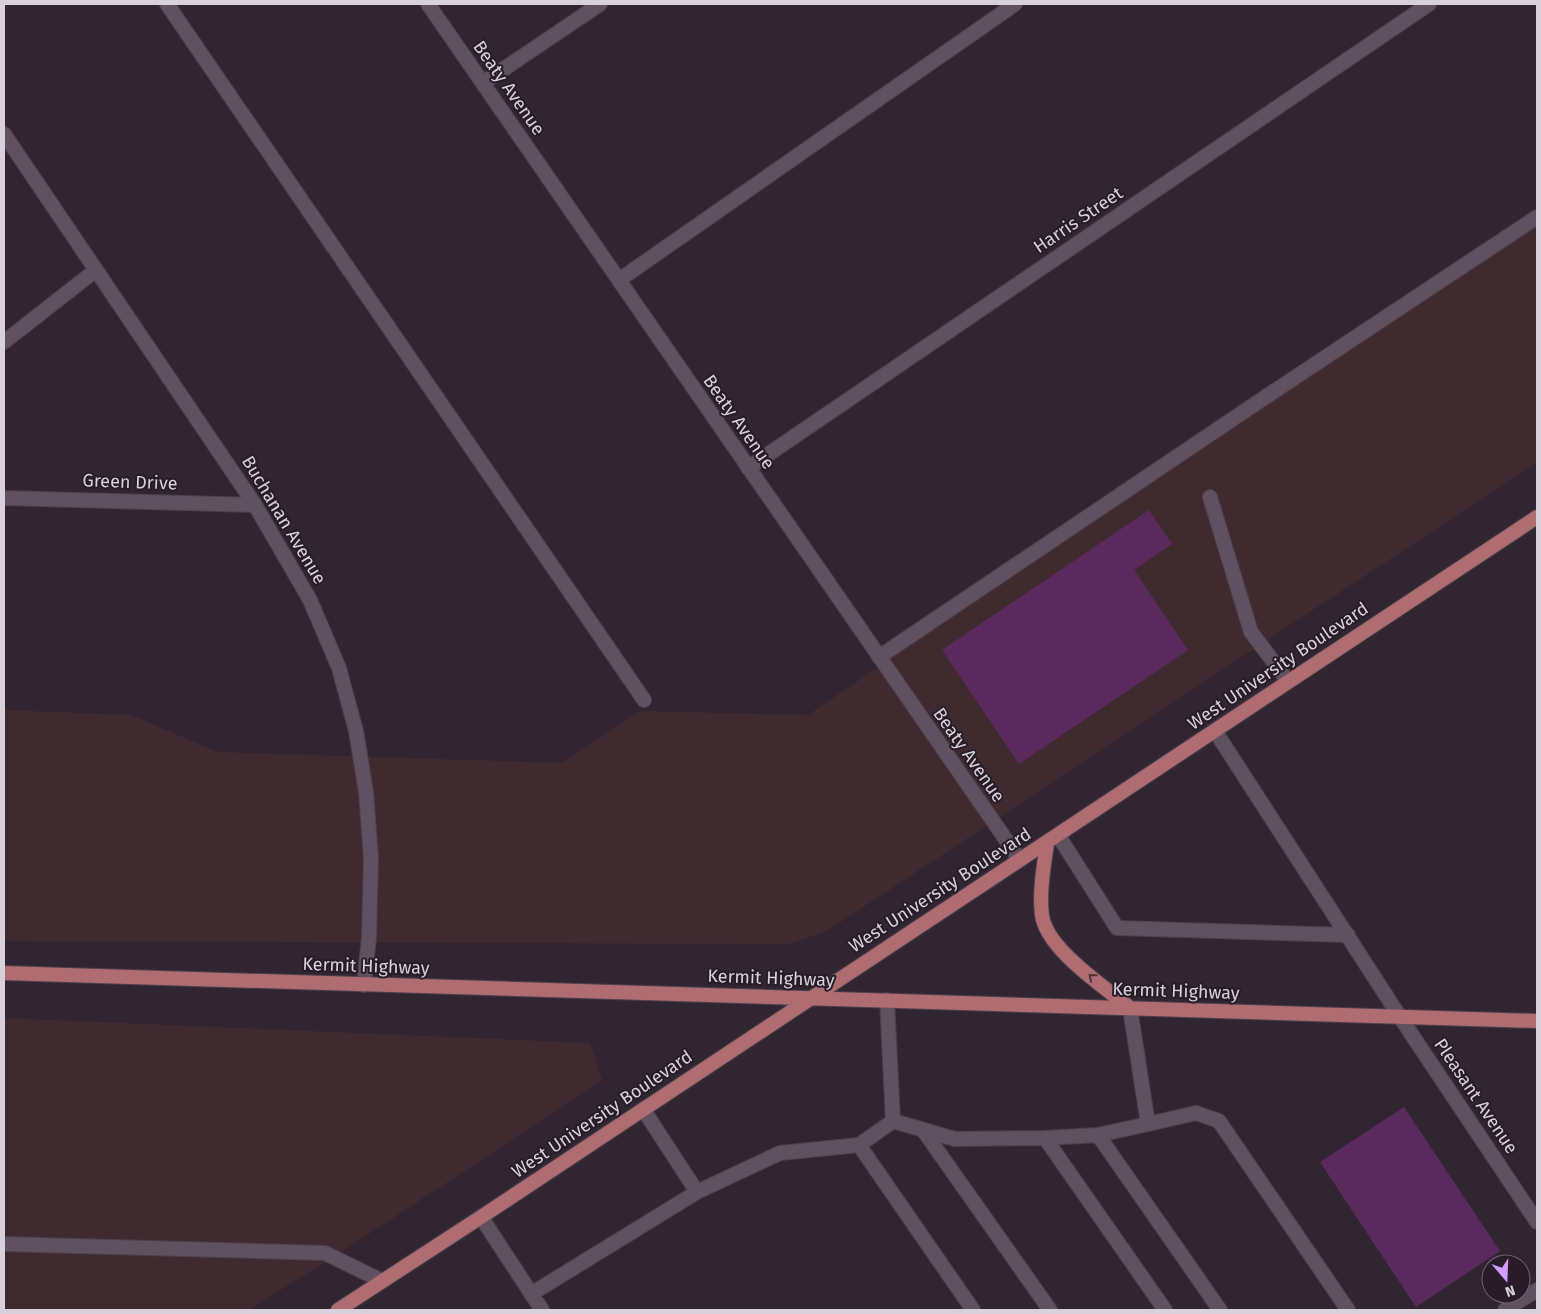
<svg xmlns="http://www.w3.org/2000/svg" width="1541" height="1314" font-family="'Fira Sans',sans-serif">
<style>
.commercial{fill:#3f2b2f}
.building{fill:#5b2a5c}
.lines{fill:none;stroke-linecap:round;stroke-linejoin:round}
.service-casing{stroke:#4c414c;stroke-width:16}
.minor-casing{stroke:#4c414c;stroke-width:16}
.primary-casing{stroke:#4c414c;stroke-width:16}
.service{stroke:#605160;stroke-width:14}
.minor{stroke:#605160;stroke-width:14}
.primary{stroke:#af6d71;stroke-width:14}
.oneway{stroke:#50343e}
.labels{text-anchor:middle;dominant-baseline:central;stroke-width:4;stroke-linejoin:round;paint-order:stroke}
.street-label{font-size:18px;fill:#d9d1d9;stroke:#281c28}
</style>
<rect width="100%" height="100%" fill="#322532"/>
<!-- commercial -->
<path class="commercial" d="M1537 219V462L827 931 790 944 4 941V710L131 715 217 752 562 763 640 711 808 715Z
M4 1018 590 1043 602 1080 349 1247 249 1310H4Z"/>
<!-- building -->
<path class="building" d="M1149 510 1172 544 1134 570 1188 650 1019 764 942 650Z
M1404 1107 1500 1251 1416 1307 1320 1162Z"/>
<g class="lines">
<!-- service casing -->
<g class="service-casing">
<path id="service" d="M167 4 644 700
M619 280 1015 4
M4 342 96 270
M1210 497 1251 632 1288 681
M879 657 1273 392 1537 217
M1215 731 1400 1017
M1058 835 1117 928 1348 935
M887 1000 893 1121 955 1139 1045 1138 1098 1135 1148 1124
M1130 1008 1148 1124 1196 1113 1219 1121 1348 1310
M923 1130 1050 1310
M1098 1135 1220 1310
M1045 1138 1165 1310
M859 1145 973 1310
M697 1192 780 1153 859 1145 893 1121
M481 1217 542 1310
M4 1244 325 1253 382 1281
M531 1294 697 1192 643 1109
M1505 1310 1537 1290"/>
</g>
<!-- minor casing -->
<g class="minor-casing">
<path id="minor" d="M428 4 1020 860
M483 83 600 4
M4 134 255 505 310 600 339 668 356 731 366 792 371 858 369 938 364 985
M748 468 1429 4
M4 498 255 505
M1400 1017 1537 1222"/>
</g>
<!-- primary casing -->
<g class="primary-casing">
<path id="primary" d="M1047 843C1044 866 1039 891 1042 915 1046 949 1105 987 1130 1008
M4 973 1537 1021
M338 1310 481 1217 1537 517"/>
</g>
<!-- service -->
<use href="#service" class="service"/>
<!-- minor -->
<use href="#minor" class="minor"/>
<!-- primary -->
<use href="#primary" class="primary"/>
</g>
<!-- one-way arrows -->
<defs><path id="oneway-chevron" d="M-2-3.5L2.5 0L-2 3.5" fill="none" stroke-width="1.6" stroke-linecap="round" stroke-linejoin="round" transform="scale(1.25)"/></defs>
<use class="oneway" href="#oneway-chevron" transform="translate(1092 977) rotate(-141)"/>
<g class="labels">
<!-- street labels -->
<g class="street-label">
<text transform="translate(509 88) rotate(55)">Beaty Avenue</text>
<text transform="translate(1078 220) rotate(-34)">Harris Street</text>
<text transform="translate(739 422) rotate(55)">Beaty Avenue</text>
<text transform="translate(130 482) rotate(2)">Green Drive</text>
<text transform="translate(284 520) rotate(59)">Buchanan Avenue</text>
<text transform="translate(1278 666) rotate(-34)">West University Boulevard</text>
<text transform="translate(969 755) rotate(55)">Beaty Avenue</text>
<text transform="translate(940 890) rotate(-33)">West University Boulevard</text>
<text transform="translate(366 966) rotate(2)">Kermit Highway</text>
<text transform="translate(771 978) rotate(2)">Kermit Highway</text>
<text transform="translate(1176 991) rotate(2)">Kermit Highway</text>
<text transform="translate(1476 1096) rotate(56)">Pleasant Avenue</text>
<text transform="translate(602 1114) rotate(-34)">West University Boulevard</text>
</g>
</g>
<!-- border -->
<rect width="1541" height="1314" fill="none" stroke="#d9d1d9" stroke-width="10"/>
<!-- north arrow -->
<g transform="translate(1506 1279) rotate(161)"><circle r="24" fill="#281c28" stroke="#6f646f"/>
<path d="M0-4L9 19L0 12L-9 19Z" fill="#d19dfe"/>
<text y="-8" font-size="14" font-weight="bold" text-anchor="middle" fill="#d9d1d9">N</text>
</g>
</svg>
